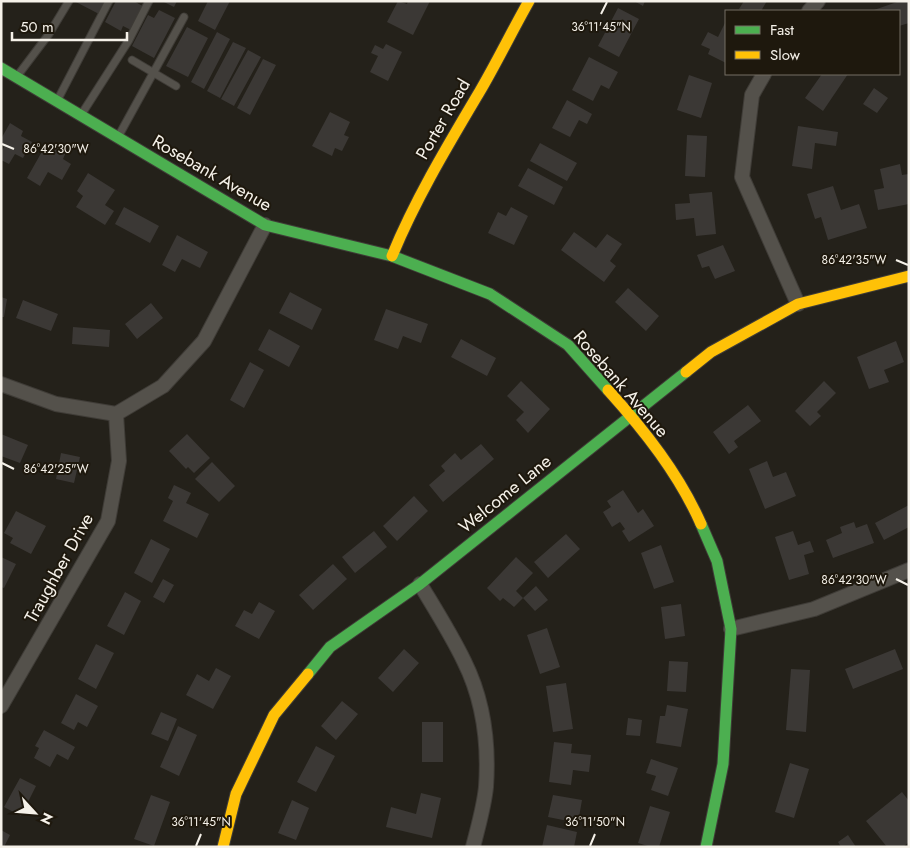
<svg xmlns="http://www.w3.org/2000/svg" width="910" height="848" font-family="Jost,sans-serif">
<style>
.building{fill:#3b3835}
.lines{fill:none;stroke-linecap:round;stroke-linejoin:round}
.lane-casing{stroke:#3f3c37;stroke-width:9}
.street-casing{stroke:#3f3c37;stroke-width:16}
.fast-casing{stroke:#3f3c37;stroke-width:13}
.slow-casing{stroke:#3f3c37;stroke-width:13}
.lane{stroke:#54514b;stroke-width:7}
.street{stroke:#54514b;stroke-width:14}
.fast{stroke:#4caf50;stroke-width:11}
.slow{stroke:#ffc107;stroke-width:11}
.ticks{fill:none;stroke:#f5f1e9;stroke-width:2}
.labels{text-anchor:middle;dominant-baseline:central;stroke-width:4;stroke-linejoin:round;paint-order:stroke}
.street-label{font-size:18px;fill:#f5f1e9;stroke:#1e180d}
.ticks-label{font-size:12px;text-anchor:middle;fill:#f5f1e9;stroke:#1e180d;stroke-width:4;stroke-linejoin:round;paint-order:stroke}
</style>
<rect width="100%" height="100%" fill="#24211a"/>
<!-- building -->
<path class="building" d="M74 1H106L99 14Z
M116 1H134L144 7 131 30 123 26 121 31 105 22Z
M162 1H177L174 7Z
M208 1H230L215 30 198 21Z
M398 1 407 4 408 1H430L413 35 387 22Z
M634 1H645L643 6Z
M744 1H767L761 11H743L739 9Z
M900 1H909V23L899 26V11H871Z
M618 8 639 19 619 57 598 46Z
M159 10 175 18 154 58 132 46 148 15 154 18Z
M726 21V63L708 54 710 49 701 45 708 32 718 37Z
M187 27 208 38 188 77 166 66Z
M217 32 230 39 204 89 191 82Z
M233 42 246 48 220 98 207 91Z
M386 44 402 52 388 81 370 72 378 56 371 53 375 45 383 49Z
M248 50 261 57 234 106 221 99Z
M589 57 618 72 609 89 601 85 593 101 572 90Z
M263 59 276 65 250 115 237 108Z
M822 74H848L823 111 805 98Z
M689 75 712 83 701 118 677 110Z
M874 88 888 98 877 113 863 104Z
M567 100 592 114 587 124 579 120 570 137 552 128Z
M330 112 350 122 344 135 349 137 342 151 335 148 332 156 312 146Z
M10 123 23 131 21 136 32 142 23 158 15 154 9 164 1 160V152L4 147 1 145V139Z
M798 126 838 132 836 146 815 143 812 169 792 166Z
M687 135 707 136 705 177 685 176Z
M540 143 577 163 567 181 530 161Z
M54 145 66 152 63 159 71 164 62 180 48 172 40 186 27 178 44 148 50 152Z
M900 164 902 175 909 174V204L878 210 874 190 884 188 880 169Z
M528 168 563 187 554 205 518 186Z
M88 173 115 190 105 205 114 211 105 225 76 207 83 196 77 191Z
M833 186 841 210 859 204 867 228 828 240 821 217 815 219 807 194Z
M712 192 716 234 696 236 694 218 676 220 675 204 690 203 689 194Z
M124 207 159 226 150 243 115 224Z
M511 207 528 216 514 245 488 233 498 212 506 216Z
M574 232 596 248 607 234 622 244 610 261 616 266 604 282 561 250Z
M177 235 208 252 200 268 182 259 175 272 162 265Z
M723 245 735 271 715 279 709 266 702 268 697 255Z
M628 288 659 316 646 331 615 302Z
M290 292 322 309 312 330 279 313Z
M1 297 7 299 4 317H1Z
M23 300 58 314 51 331 16 318Z
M151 303 163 318 137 339 125 324Z
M386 309 428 324 421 343 403 336 398 349 374 340Z
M73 327 110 330 109 347 72 344Z
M269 329 300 346 289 367 258 350Z
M461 339 496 358 487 376 451 357Z
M896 341 904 362 884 370 889 382 869 389 857 357Z
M250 362 264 370 244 408 230 400Z
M521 381 550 409 528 433 516 420 524 412 507 396Z
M824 381 836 393 817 412 821 416 810 426 795 411Z
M748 405 761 421 734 441 738 447 729 454 713 432Z
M1 434 28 445 20 463 1 456Z
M187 434 210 458 194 473 188 467 186 469 169 451Z
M481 444 494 459 443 502 429 485 445 471 441 466 455 453 461 460Z
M61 453 80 457 74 483 56 479Z
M767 461 773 477 786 472 796 496 765 509 749 469Z
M212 462 235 486 219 502 195 479Z
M174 485 191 493 186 503 209 514 197 538 163 521 173 501 168 498Z
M623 490 638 513 643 509 654 526 629 542 622 531 625 529 620 522 612 527 603 512 611 507 607 501Z
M414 496 428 511 397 541 383 526Z
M909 505V527L884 540 875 523Z
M16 511 46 526 31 554 10 543 13 538 4 533Z
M854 522 856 528 867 524 874 543 833 558 826 540 842 533 840 527Z
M374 531 387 547 355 573 342 557Z
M793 531 798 545 810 541 814 552 804 555 809 574 789 580 775 537Z
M566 534 580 549 548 578 534 562Z
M151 539 170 549 152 583 134 573Z
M661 545 674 582 654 589 641 553Z
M1 557 16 564 4 588 1 587Z
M516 557 533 573 516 591 523 598 514 607 503 598 500 601 487 588Z
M333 564 347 579 313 610 299 595Z
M163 579 174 585 164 603 153 597Z
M536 586 548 600 535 611 523 598Z
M125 592 141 601 124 635 107 626Z
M259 602 275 611 259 639 235 626 244 610 252 614Z
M681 604 685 636 665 639 661 607Z
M547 628 560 667 540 674 527 635Z
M96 644 114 653 96 689 78 679Z
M404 649 419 663 393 692 378 678Z
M895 649 903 669 853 689 845 669Z
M669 661 688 662 686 692 667 691Z
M216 668 231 676 213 709 186 695 197 674 209 681Z
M791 669 810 670 806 732 786 730Z
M566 683 573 729 553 732 546 686Z
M76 694 98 706 87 727 78 722 74 730 61 723Z
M342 701 358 714 336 740 321 726Z
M667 705 688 709 681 747 656 743 660 716H665Z
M161 712 177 719 168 741 151 734Z
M628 718 642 720 640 736 626 735Z
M422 722H443V762H422Z
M178 726 197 735 179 776 160 767Z
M44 730 75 747 68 760 57 754 50 767 34 758 39 748 35 746Z
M554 742 572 744 571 753 591 755 589 772 573 770 571 785 549 782Z
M316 746 335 756 316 792 297 782Z
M651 759 678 768 668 796 651 790 656 776 646 773Z
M790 763 809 769 794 818 775 812Z
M20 778 36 786 21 816 4 807Z
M902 792 909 801V842L903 847H887L866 821Z
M421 793 441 798 432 838 386 827 391 807 416 814Z
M151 795 170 802 154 846 134 839Z
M553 795 582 800 578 823 548 817Z
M292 800 309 808 296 840 278 833Z
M650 806 670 812 659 847H651L638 843Z
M547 825 577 832 574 847H542Z
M1 830 10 835 4 847H1Z
M848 835 856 847H841L838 842Z"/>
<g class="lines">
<!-- lane casing -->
<g class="lane-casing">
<path id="lane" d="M132 60 176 86
M18 75 49 34 69 1
M58 99 109 1
M81 115 129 40 149 1
M118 137 184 17"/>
</g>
<!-- street casing -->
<g class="street-casing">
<path id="street" d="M809 11 818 1
M764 74 752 95 742 177 798 304
M1 384 56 404 116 414
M420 584C435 609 451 634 464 661 483 699 489 744 486 787 484 807 478 827 473 847
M731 629 814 609 909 570
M1 706 108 521 119 461 116 414 163 386 204 341 265 225"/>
</g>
<!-- fast casing -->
<g class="fast-casing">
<path id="fast" d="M1 68 265 225 392 256 490 294 568 345 608 390
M701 524 717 561 731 629 723 764 706 847
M308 674 330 647 420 584 686 372"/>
</g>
<!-- slow casing -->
<g class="slow-casing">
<path id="slow" d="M392 256C416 198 448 145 480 91 497 62 512 31 529 1
M686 372 711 352 798 304 909 276
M608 390C644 430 679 474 701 524
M223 847 236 794 274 715 308 674"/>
</g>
<!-- lane -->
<use href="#lane" class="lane"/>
<!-- street -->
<use href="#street" class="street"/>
<!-- fast -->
<use href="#fast" class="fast"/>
<!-- slow -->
<use href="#slow" class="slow"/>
</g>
<!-- ticks -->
<path class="ticks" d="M601 14 607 2M2 144 14 149M896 260 908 265M2 463 14 469M896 579 908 585M196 846 201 834M590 846 595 834"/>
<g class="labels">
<!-- street labels -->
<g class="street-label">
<text transform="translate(443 119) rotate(-60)">Porter Road</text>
<text transform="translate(212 173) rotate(30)">Rosebank Avenue</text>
<text transform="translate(621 384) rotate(49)">Rosebank Avenue</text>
<text transform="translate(505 494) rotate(-39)">Welcome Lane</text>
<text transform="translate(59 568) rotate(-61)">Traughber Drive</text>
</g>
</g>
<g class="ticks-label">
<text x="601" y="31">36°11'45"N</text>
<text x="56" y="153">86°42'30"W</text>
<text x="854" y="264">86°42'35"W</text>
<text x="56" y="473">86°42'25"W</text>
<text x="854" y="584">86°42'30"W</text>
<text x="201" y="826">36°11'45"N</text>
<text x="595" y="826">36°11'50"N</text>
</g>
<!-- border -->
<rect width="910" height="848" fill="none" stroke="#f5f1e9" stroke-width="5"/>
<!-- legend -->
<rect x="725" y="10" width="175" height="65" fill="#1e180d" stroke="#746f65"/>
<rect x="735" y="26" width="25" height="8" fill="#4caf50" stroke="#746f65"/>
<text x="770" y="35" font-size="15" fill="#f5f1e9">Fast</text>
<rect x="735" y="51" width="25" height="8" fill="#ffc107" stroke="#746f65"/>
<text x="770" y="60" font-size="15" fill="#f5f1e9">Slow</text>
<!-- north arrow -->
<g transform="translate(35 813) rotate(116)" stroke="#1e180d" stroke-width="4" paint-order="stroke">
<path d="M0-4L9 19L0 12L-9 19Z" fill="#f5f1e9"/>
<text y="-8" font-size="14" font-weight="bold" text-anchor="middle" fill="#f5f1e9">N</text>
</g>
<!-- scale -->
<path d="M12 32v8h115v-8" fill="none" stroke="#f5f1e9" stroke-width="2.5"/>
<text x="20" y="32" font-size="15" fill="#f5f1e9" stroke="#1e180d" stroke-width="4" paint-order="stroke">50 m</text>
</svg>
